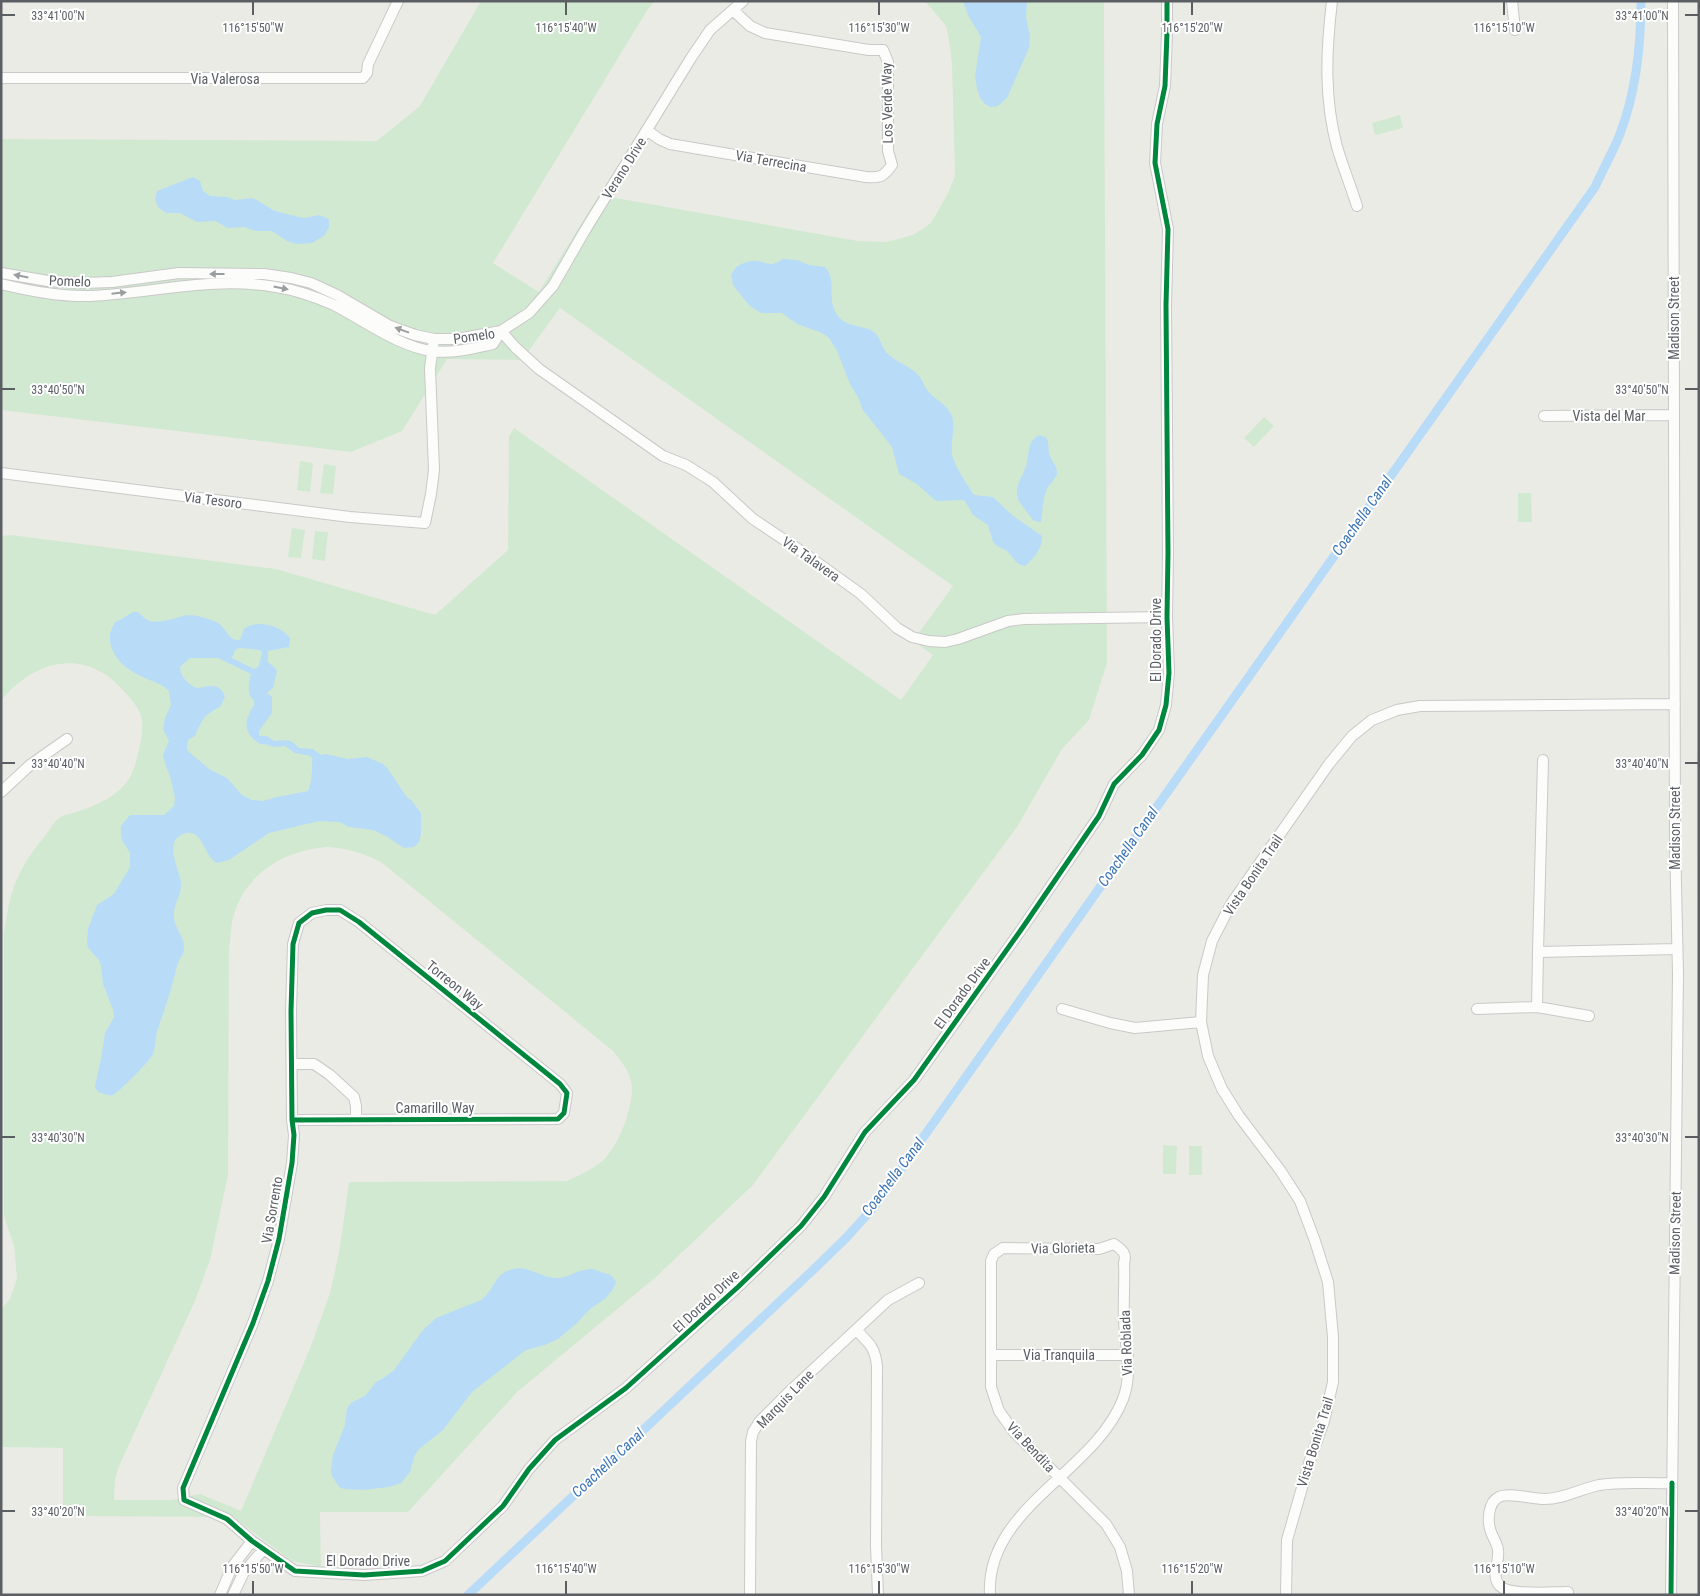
<svg xmlns="http://www.w3.org/2000/svg" width="1700" height="1596" font-family="'Roboto Condensed',sans-serif">
<style>
.green{fill:#d2e9d1;fill-rule:evenodd}
.water{fill:#b8dbf8;fill-rule:evenodd}
.lines{fill:none;stroke-linecap:round;stroke-linejoin:round}
.canal{stroke:#b8dbf8;stroke-width:9}
.minor-casing{stroke:#c8c9c8;stroke-width:12}
.minor{stroke:#fcfcfb;stroke-width:10}
.cycleway-casing{stroke:#fff;stroke-width:8}
.cycleway{stroke:#00873e;stroke-width:5}
.oneway{fill:#9b9ea0}
.ticks{fill:none;stroke:#5b5f64;stroke-width:2}
.labels{text-anchor:middle;dominant-baseline:central;stroke-width:4;stroke-linejoin:round;paint-order:stroke}
.street-label{font-size:14px;fill:#5b5f64;stroke:#fff}
.water-label{font-size:15px;font-style:italic;fill:#3b74b5;stroke:#fff}
.ticks-label{font-size:12px;text-anchor:middle;fill:#5b5f64;stroke:#fff;stroke-width:4;stroke-linejoin:round;paint-order:stroke}
</style>
<rect width="100%" height="100%" fill="#ebebe6"/>
<!-- green -->
<path class="green" d="M481 1H655L648 9 493 263 539 292 599 195 858 241 886 242 913 235 931 223 948 193 955 176 952 64 949 40 946 26 925 1H1104L1107 663 1089 720 1062 749 1017 827 753 1185 656 1277 517 1392 408 1512H320L321 1567 292 1561 233 1517 63 1516V1448L1 1447V1309L10 1299 17 1278 14 1246 4 1216V933C7 914 10 892 19 875 25 861 35 848 44 837 49 831 53 823 58 819 62 815 70 814 76 812 100 804 125 794 134 768 138 756 145 729 141 716 138 706 128 696 121 688 83 647 33 661 1 701V536L11 535 276 569 435 615 508 550 509 436 514 428 901 700 933 655 913 641 953 586 560 308 522 360 447 359 402 431 351 452 1 410V139L377 141 420 106ZM326 847C346 848 363 853 381 862L613 1051C620 1060 628 1069 631 1081 636 1102 618 1149 601 1162 591 1170 578 1176 567 1181L349 1182 339 1253 330 1293 311 1346 241 1511 200 1494 171 1500H114L115 1479 119 1466 195 1301 210 1260 228 1175 229 950C230 941 231 931 232 922 243 875 280 852 326 847Z
M1400 115 1403 128 1375 135 1372 123Z
M1264 417 1274 426 1254 447 1244 438Z
M300 461 313 463 310 492 297 490Z
M324 464 336 466 333 494 320 493Z
M1518 493H1531L1532 522H1518Z
M292 528 305 530 301 558 288 557Z
M315 531 328 532 325 561 312 559Z
M1699 750V1128L1697 751Z
M1163 1145 1177 1146 1176 1174H1163Z
M1189 1146H1202V1175H1189Z"/>
<!-- water -->
<path class="water" d="M963 1H1027L1026 17 1030 36 1029 48 1007 98 998 106 990 107 985 104 980 98 977 89 975 76 981 37 968 15Z
M193 177 200 181 203 191 210 196 227 197 235 200 253 198 273 210 282 213 304 218 319 215 329 219V227L325 235 312 243 296 244 287 241 272 231H256L244 227 228 228 215 221 197 222 180 213H166L158 207 155 199 157 191Z
M783 259 797 260 809 265 825 267C837 279 827 298 836 313 846 330 866 324 875 333 882 339 881 349 889 355 898 363 912 367 920 377 923 381 924 386 927 390 933 398 943 402 949 411 959 424 948 443 953 458 956 468 968 486 974 495L993 497 1012 515 1042 536C1043 547 1034 559 1025 566L1018 564 1007 551 997 546 993 542 988 525 973 515 965 501 963 500 936 501 917 484 899 474 892 447 862 409 859 399 850 384 837 351 829 338 822 333 797 324 782 313H762L756 310 749 305 740 294 733 285 731 275 736 267C742 264 749 260 756 261 769 262 770 268 783 259Z
M1039 435 1046 437C1049 443 1048 446 1049 452 1050 460 1058 466 1057 474 1055 480 1048 485 1046 491 1042 501 1043 512 1041 522L1034 521C1030 516 1020 504 1018 499 1014 486 1022 478 1026 466 1030 455 1026 442 1039 435Z
M133 612H138C142 615 145 620 150 621 162 624 176 617 188 615 196 615 206 618 214 621 227 625 226 641 240 640L244 629C257 619 280 625 290 638L289 647 268 651V662L274 667 277 671 273 688 267 693 272 697V713L259 731V736H267L274 741C286 740 290 738 299 748L313 749 321 755 326 754 348 759 367 757 383 764 388 769 406 796 412 801 421 813V834L419 842 414 847 404 848 386 836 373 830 349 827 339 822 319 821 269 833 229 860 217 863C203 856 203 826 183 834 163 842 180 870 181 883 182 894 173 905 174 916 174 928 185 937 184 948 184 955 178 960 177 966 172 989 164 1010 157 1032 155 1039 156 1047 153 1054 151 1060 119 1092 113 1095 108 1097 103 1093 98 1092L95 1087 96 1081 101 1059 105 1033 114 1017 113 1010 103 984 101 966 99 960 88 948 87 943 88 929 97 905 114 894 130 867V853L122 840 121 832V826L130 815H164L174 806 175 798 171 780 163 757 164 752 169 741 163 729 165 718 171 705 169 691C162 684 154 682 145 678 132 672 119 665 113 651 108 640 109 632 115 622L120 620ZM239 648 260 650 262 653 259 666 254 669 232 658 235 650ZM190 658H218L251 674C249 680 247 691 251 697 253 701 255 699 254 704 254 707 250 710 249 714 243 727 248 737 260 744H265L273 747 285 746 295 753 311 756C314 762 311 785 308 791L277 797 263 801 252 800 242 795 227 778 209 769 188 751 187 748 188 740 195 736C204 717 202 717 221 706L225 696C219 682 209 686 197 688 188 685 180 676 180 667Z
M521 1268C533 1270 543 1277 555 1278 568 1279 579 1268 593 1269 597 1270 600 1272 604 1273 610 1274 613 1276 616 1282L613 1289 606 1298 590 1309 576 1324 558 1339 545 1345 526 1350 472 1392 443 1430 419 1449 415 1455 410 1472 401 1483 389 1487 363 1490 344 1489 339 1487 332 1476 331 1470 333 1455 345 1425 347 1408 352 1402 365 1396 376 1382 385 1377 394 1370 423 1330 436 1318 481 1300C499 1286 491 1271 521 1268Z"/>
<g class="lines">
<!-- canal -->
<path class="canal" d="M468 1595 812 1271 846 1238 874 1207 1595 187C1603 169 1613 152 1620 134 1636 92 1641 46 1641 1"/>
<!-- minor casing -->
<g class="minor-casing">
<path id="minor" d="M1332 1C1326 52 1324 98 1337 147 1343 167 1351 187 1357 206
M1512 1 1515 30
M1 78H363L367 73 368 64 398 1
M647 130 659 139 670 144 866 177C881 178 883 177 892 165L888 151V62L883 50H869L765 33 750 26 734 11
M1 273 48 281 82 283 112 282 179 273 264 274 291 278 311 283 337 295 390 326 415 335 434 339H457L501 331 529 313 553 286 584 232 691 58 710 30 743 1
M1 284C31 291 61 297 91 296 153 293 214 276 276 287 296 290 316 297 334 305 363 320 401 348 433 351 453 354 474 348 493 344L501 331
M501 331 515 347 539 369 663 456 686 465 713 482 753 519 804 553 861 594 897 628 912 637 929 641 945 642 958 639 1008 621 1024 619 1167 617
M1544 416 1674 415
M1 473 350 517 425 523 431 494 434 470 430 368 434 339
M1543 760 1538 952 1677 949
M1 792 30 765 67 739
M1538 952 1537 1007 1589 1016
M1062 1009 1110 1023 1135 1028 1201 1022
M1477 1009 1537 1007
M292 1064H314L330 1075 354 1097 356 1106V1120
M292 1120 558 1119 564 1113 567 1093 560 1084 359 922 340 910H326L312 913 299 923 293 944 291 1011 292 1120 294 1135 292 1163 279 1239 268 1281 253 1323 183 1488 184 1500 227 1519 252 1541 295 1571 364 1575 422 1571 445 1561 503 1506 529 1469 555 1440 626 1388 738 1287 801 1226 824 1197 865 1132 914 1080 1023 927 1099 816 1114 784 1142 755 1159 730 1166 705 1169 673 1167 617 1168 553 1166 305 1168 229 1155 163 1157 124 1165 86 1167 33V1
M856 1330C869 1343 875 1347 877 1366L876 1546 878 1595
M991 1355H1128
M1568 1592C1553 1592 1510 1596 1500 1586 1490 1576 1500 1562 1498 1550 1497 1543 1493 1538 1491 1532 1487 1522 1488 1502 1499 1497 1508 1492 1532 1499 1544 1499 1564 1499 1580 1489 1599 1485 1623 1481 1648 1484 1672 1483
M220 1595 232 1567 252 1541
M233 1595 244 1572 263 1550
M750 1595 751 1441 753 1432 760 1421 787 1394 888 1300 919 1283
M990 1595C985 1508 1095 1472 1123 1399 1133 1373 1125 1347 1124 1320 1123 1301 1125 1282 1124 1263 1127 1253 1122 1250 1114 1244L1099 1249 1003 1248 994 1254 991 1261V1387L999 1411 1014 1432 1106 1524 1120 1547 1127 1571 1129 1595
M1286 1595 1287 1540 1310 1460 1324 1421 1333 1382V1337L1328 1282 1315 1241 1300 1201 1280 1170 1239 1116 1222 1089 1208 1056 1201 1022 1203 975 1212 941 1231 904 1329 764 1352 736 1372 720 1397 710 1420 706 1675 704
M1671 1595 1678 974 1675 840 1673 1"/>
</g>
<!-- minor -->
<use href="#minor" class="minor"/>
<!-- cycleway casing -->
<g class="cycleway-casing">
<path id="cycleway" d="M292 1120 558 1119 564 1113 567 1093 560 1084 359 922 340 910H326L312 913 299 923 293 944 291 1011 292 1120 294 1135 292 1163 279 1239 268 1281 253 1323 183 1488 184 1500 227 1519 252 1541 295 1571 364 1575 422 1571 445 1561 503 1506 529 1469 555 1440 626 1388 738 1287 801 1226 824 1197 865 1132 914 1080 1023 927 1099 816 1114 784 1142 755 1159 730 1166 705 1169 673 1167 617 1168 553 1166 305 1168 229 1155 163 1157 124 1165 86 1167 33V1
M1671 1595 1672 1483"/>
</g>
<!-- cycleway -->
<use href="#cycleway" class="cycleway"/>
</g>
<!-- one-way arrows -->
<defs><path id="oneway-solid" d="M-6-.8H1V-3.2L6.5 0L1 3.2V.8H-6Z" transform="scale(1.25)"/></defs>
<g class="oneway">
<use href="#oneway-solid" transform="translate(217 274) rotate(-180)"/>
<use href="#oneway-solid" transform="translate(21 276) rotate(-169)"/>
<use href="#oneway-solid" transform="translate(281 288) rotate(11)"/>
<use href="#oneway-solid" transform="translate(119 293) rotate(-6)"/>
<use href="#oneway-solid" transform="translate(402 330) rotate(-160)"/>
</g>
<!-- ticks -->
<path class="ticks" d="M253 2V15M566 2V15M879 2V15M1192 2V15M1504 2V15M2 15H15M1685 15H1698M2 389H15M1685 389H1698M2 763H15M1685 763H1698M2 1137H15M1685 1137H1698M2 1511H15M1685 1511H1698M253 1581V1594M566 1581V1594M879 1581V1594M1192 1581V1594M1504 1581V1594"/>
<g class="labels">
<!-- street labels -->
<g class="street-label">
<text x="225" y="79">Via Valerosa</text>
<text transform="translate(887 103) rotate(-91)">Los Verde Way</text>
<text transform="translate(771 161) rotate(10)">Via Terrecina</text>
<text transform="translate(624 168) rotate(-58)">Verano Drive</text>
<text transform="translate(70 281) rotate(2)">Pomelo</text>
<text transform="translate(1674 318) rotate(-90)">Madison Street</text>
<text transform="translate(474 336) rotate(-8)">Pomelo</text>
<text x="1609" y="416">Vista del Mar</text>
<text transform="translate(213 500) rotate(7)">Via Tesoro</text>
<text transform="translate(811 559) rotate(35)">Via Talavera</text>
<text transform="translate(1156 640) rotate(-90)">El Dorado Drive</text>
<text transform="translate(1675 828) rotate(-90)">Madison Street</text>
<text transform="translate(1253 875) rotate(-56)">Vista Bonita Trail</text>
<text transform="translate(455 985) rotate(39)">Torreon Way</text>
<text transform="translate(962 993) rotate(-54)">El Dorado Drive</text>
<text x="435" y="1108">Camarillo Way</text>
<text transform="translate(272 1210) rotate(-80)">Via Sorrento</text>
<text transform="translate(1675 1233) rotate(-89)">Madison Street</text>
<text transform="translate(1063 1248) rotate(-1)">Via Glorieta</text>
<text transform="translate(706 1301) rotate(-43)">El Dorado Drive</text>
<text transform="translate(1126 1343) rotate(-92)">Via Roblada</text>
<text x="1059" y="1355">Via Tranquila</text>
<text transform="translate(785 1399) rotate(-46)">Marquis Lane</text>
<text transform="translate(1315 1442) rotate(-73)">Vista Bonita Trail</text>
<text transform="translate(1031 1447) rotate(47)">Via Bendita</text>
<text x="368" y="1561">El Dorado Drive</text>
</g>
<!-- water labels -->
<g class="water-label">
<text transform="translate(1362 516) rotate(-55)">Coachella Canal</text>
<text transform="translate(1128 847) rotate(-55)">Coachella Canal</text>
<text transform="translate(893 1177) rotate(-53)">Coachella Canal</text>
<text transform="translate(608 1463) rotate(-43)">Coachella Canal</text>
</g>
</g>
<g class="ticks-label">
<text x="58" y="20">33°41'00"N</text>
<text x="1642" y="20">33°41'00"N</text>
<text x="253" y="32">116°15'50"W</text>
<text x="566" y="32">116°15'40"W</text>
<text x="879" y="32">116°15'30"W</text>
<text x="1192" y="32">116°15'20"W</text>
<text x="1504" y="32">116°15'10"W</text>
<text x="58" y="394">33°40'50"N</text>
<text x="1642" y="394">33°40'50"N</text>
<text x="58" y="768">33°40'40"N</text>
<text x="1642" y="768">33°40'40"N</text>
<text x="58" y="1142">33°40'30"N</text>
<text x="1642" y="1142">33°40'30"N</text>
<text x="58" y="1516">33°40'20"N</text>
<text x="1642" y="1516">33°40'20"N</text>
<text x="253" y="1573">116°15'50"W</text>
<text x="566" y="1573">116°15'40"W</text>
<text x="879" y="1573">116°15'30"W</text>
<text x="1192" y="1573">116°15'20"W</text>
<text x="1504" y="1573">116°15'10"W</text>
</g>
<!-- border -->
<rect width="1700" height="1596" fill="none" stroke="#5b5f64" stroke-width="5"/>
</svg>
